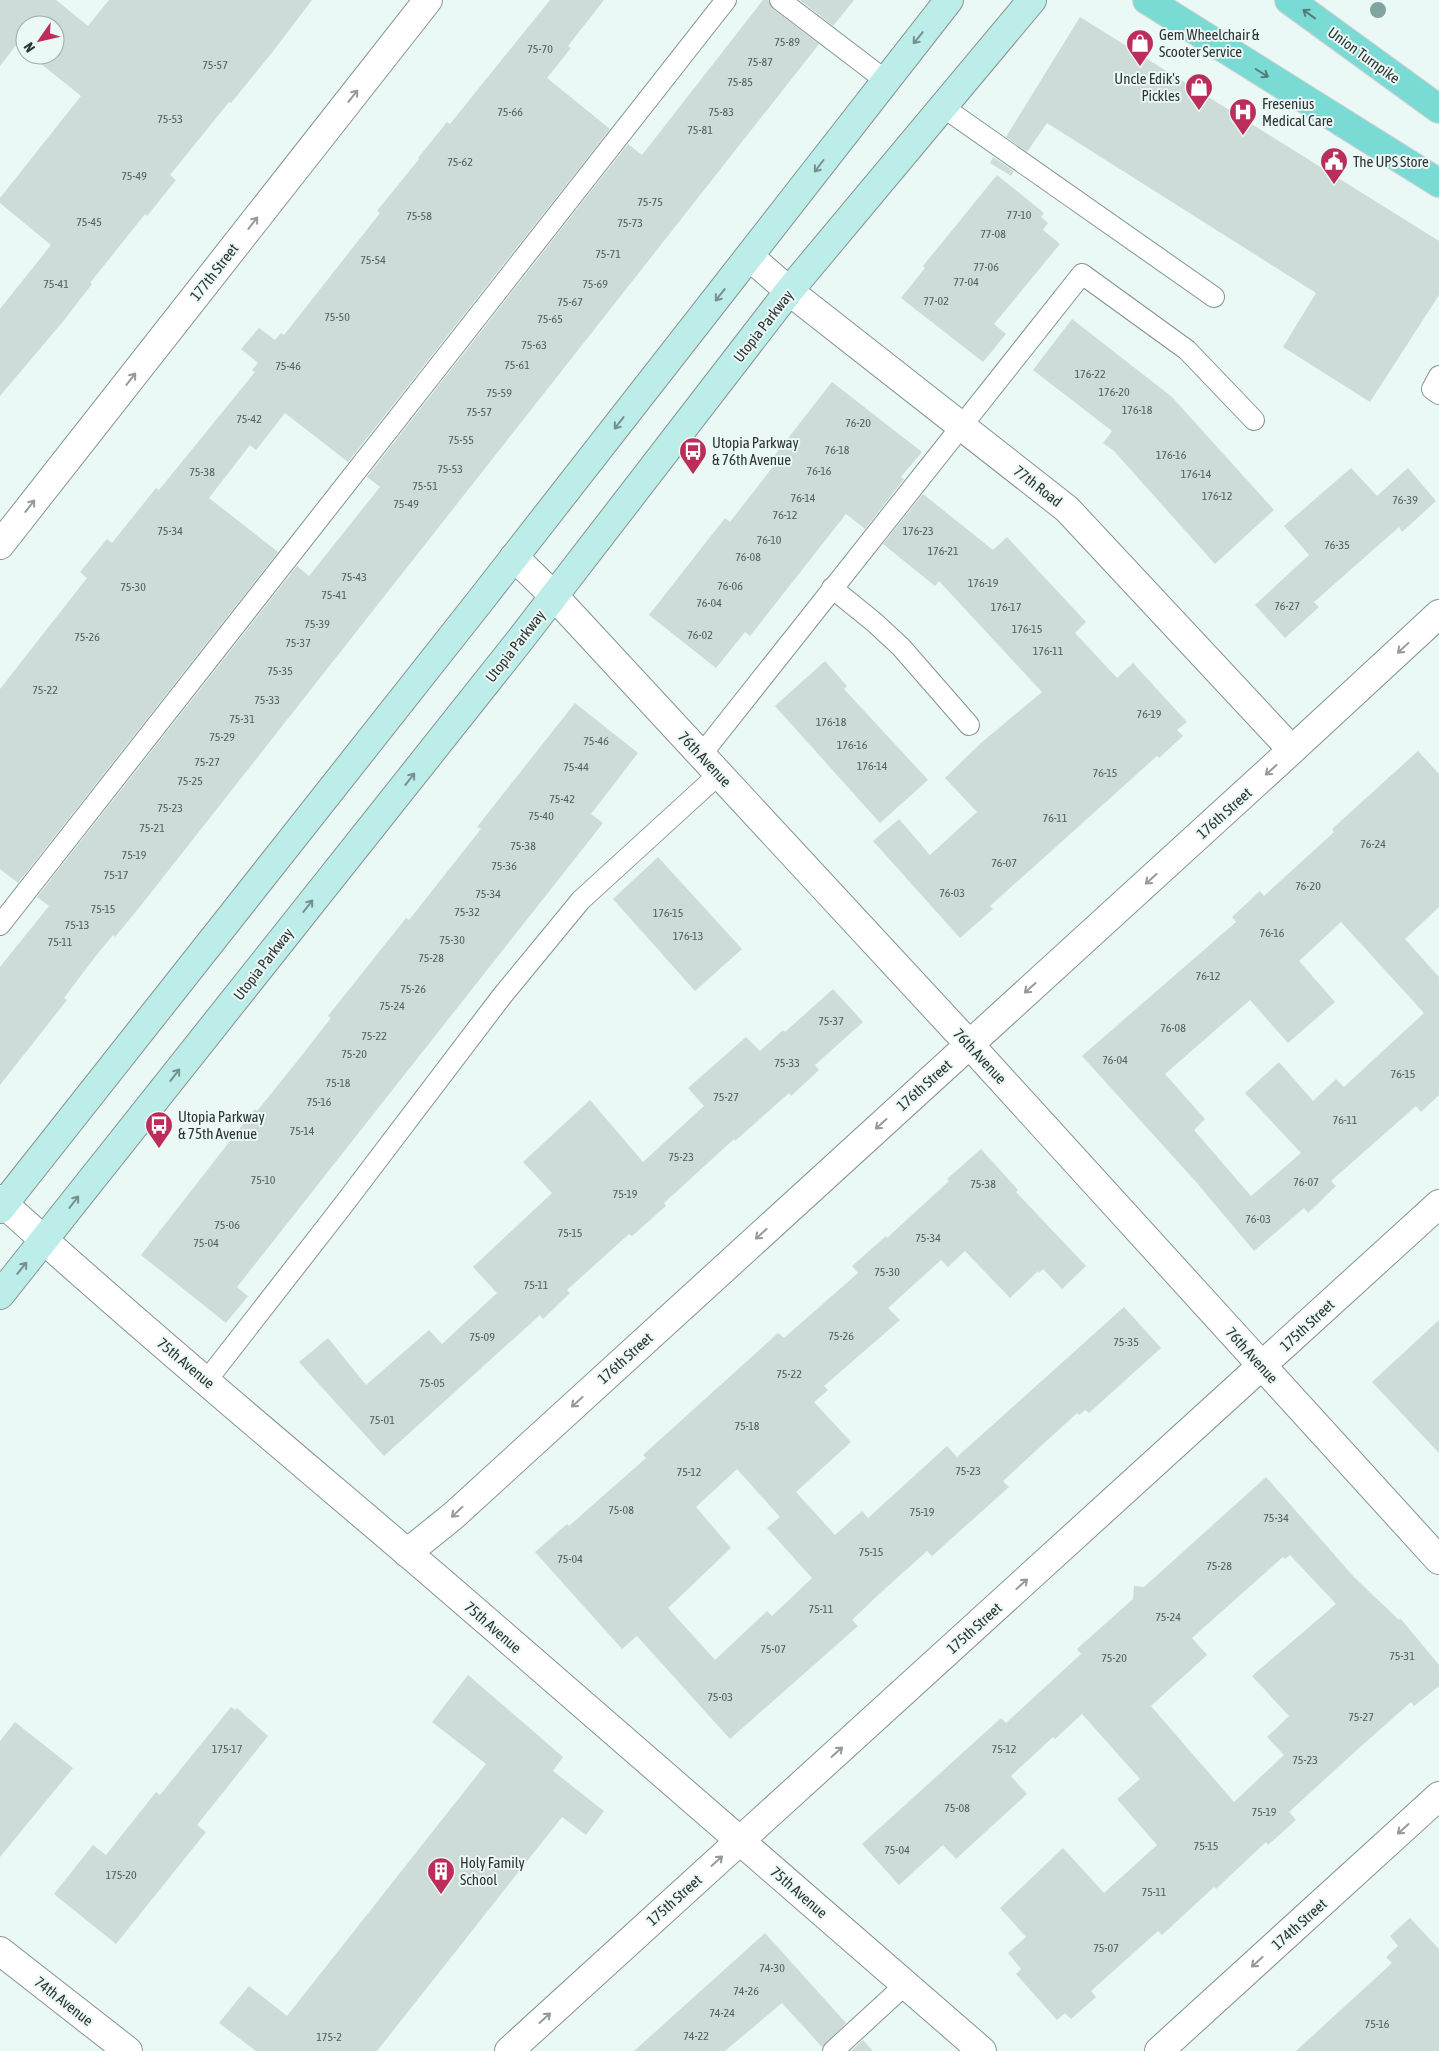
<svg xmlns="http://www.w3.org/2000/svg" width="1439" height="2051" font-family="'Asap Condensed',sans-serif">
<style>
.building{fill:#cddbd9;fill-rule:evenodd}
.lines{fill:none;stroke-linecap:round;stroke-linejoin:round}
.service-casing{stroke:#869391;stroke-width:22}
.minor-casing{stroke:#869391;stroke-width:30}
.secondary-casing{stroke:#869391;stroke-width:30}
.primary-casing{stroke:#d1d2d2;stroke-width:30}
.service{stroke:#fff;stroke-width:20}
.minor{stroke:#fff;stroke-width:28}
.secondary{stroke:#bdede9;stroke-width:28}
.primary{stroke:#7adad4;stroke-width:28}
.tree{fill:#81a4a1}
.oneway{stroke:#507f7b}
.oneway2{stroke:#76908e}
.oneway3{stroke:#969a99}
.labels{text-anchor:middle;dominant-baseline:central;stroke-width:4;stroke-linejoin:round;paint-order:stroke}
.number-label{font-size:12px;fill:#565e5c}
.poi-label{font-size:15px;fill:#2e3433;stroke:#eaf8f6;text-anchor:start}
.street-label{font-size:15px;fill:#2e3433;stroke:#eaf8f6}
</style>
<rect width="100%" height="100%" fill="#eaf8f6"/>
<!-- building -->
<path class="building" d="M0 0H56L88 26 109 0H312L274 50 231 103 229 102 170 175 176 180 147 216 145 214 90 283 92 284 65 319 0 396V309L51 245 0 203V198L81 96 30 55H55V25H25V51L17 44 0 66Z
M550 0H604L568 46 571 48 547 78 610 129 348 462 285 413 256 450 250 445 209 498 278 552 18 883 0 869V689L87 578 80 572 107 539 112 543 156 488 159 490 255 372 252 370 258 363 241 349 259 328 275 340 281 333 284 335 380 213 377 211 419 159 418 158 447 122 450 124Z
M763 0H768L773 9 819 44 142 904 115 937 113 935 95 957 64 998 67 1000 0 1085V967L49 906 37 897 297 566 309 576 333 546 380 487 367 477 628 144 642 155Z
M800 0H854L833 26Z
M1080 17 1439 241V295L1370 402 1283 347 1316 293 1047 123 1027 152 1006 137Z
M993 157 1014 171 1011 176 990 163Z
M997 175 1044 213 1041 217 1048 223 1043 230 1060 244 994 324 1006 334 983 362 901 298 925 268 923 266Z
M1072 319 1172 397 1274 510 1215 564 1114 451 1103 443 1112 431 1033 370Z
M832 382 922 452 901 477 904 479 865 529 846 514 750 636 745 632 716 668 649 615 725 518 730 522 779 459 774 456Z
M1351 468 1377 496 1408 468 1436 501 1402 532 1399 527 1314 602 1319 607 1285 638 1255 605 1309 555 1284 526Z
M923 494 993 550 1007 537 1086 622 1075 633 1117 678 1133 663 1187 722 1177 730 1183 736 1159 758 1157 756 990 906 993 909 960 938 873 841 899 819 930 855 977 812 945 778 981 743 1042 692 939 581 935 586 883 544Z
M825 661 847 686 844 689 928 780 880 823 775 706Z
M575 703 638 753 591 814 603 823 237 1287 248 1296 226 1323 141 1255 255 1109 257 1111 295 1064 331 1018 328 1016 406 918 409 920 481 829 477 827Z
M1418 751 1439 774V907L1405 939 1439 977V1095L1421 1112 1416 1106 1331 1181 1336 1186 1308 1213 1304 1208 1254 1251 1197 1183 1082 1056 1236 922 1232 917 1260 891 1264 896 1334 832 1332 829ZM1341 922 1424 1013 1344 1087 1336 1079 1313 1101 1279 1062 1245 1093 1301 1153 1251 1196 1194 1130 1205 1119 1165 1074 1250 1000 1288 1043 1335 1002 1299 961Z
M658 857 742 949 695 991 613 899Z
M833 989 863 1022 815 1065 819 1070 791 1096 789 1093 735 1141 734 1139 664 1203 666 1206 632 1236 629 1234 567 1290 570 1293 543 1319 540 1315 384 1456 299 1362 328 1338 366 1385 429 1330 442 1344 497 1293 473 1267 552 1193 523 1162 590 1100 643 1162 704 1106 688 1088 746 1037 760 1051 783 1030 785 1032Z
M981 1149 1018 1190 1016 1192 1086 1266 1062 1289 1043 1269 1039 1273 1038 1271 1010 1298 965 1251 948 1267 941 1260 888 1308 900 1320 824 1386 828 1390 814 1402 851 1442 796 1492 835 1535 862 1511 868 1518 947 1446 957 1457 1124 1307 1161 1348 1089 1413 1085 1410 1079 1415 1077 1413 1003 1481 1009 1487 932 1556 927 1551 877 1596 852 1620 858 1626 730 1739 637 1636 622 1649 535 1552 567 1524 569 1526 646 1458 643 1455 778 1333 784 1338 858 1273 852 1266 886 1236 887 1238 949 1181 947 1179ZM737 1469 780 1517 767 1528 812 1578 772 1616 767 1611 715 1660 668 1608 731 1548 696 1507Z
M1439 1320V1453L1372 1382Z
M1266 1477 1354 1577 1399 1620 1400 1618 1439 1665V1686L1414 1706 1411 1702 1358 1749 1289 1812 1296 1820 1268 1845 1266 1842 1216 1889 1214 1887 1162 1935 1158 1931 1091 1991 1096 1997 1071 2019 1065 2013 1057 2020 1016 1974 1021 1969 1008 1953 1026 1937 1000 1908 1063 1848 1104 1893 1157 1845 1117 1799 1140 1779 1082 1714 1055 1739 1053 1737 1011 1776 1027 1794 956 1859 943 1845 899 1885 862 1844 1001 1718 1006 1723 1081 1654 1077 1649 1133 1599 1134 1586 1144 1587ZM1290 1555 1336 1604 1252 1676 1289 1716 1267 1737 1284 1755 1234 1802 1151 1706 1207 1655 1192 1638 1283 1557 1285 1559Z
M468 1675 563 1757 553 1771 604 1811 586 1835 562 1817 377 2051H256L219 2023 249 1986 287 2016 486 1764 432 1722Z
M231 1707 235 1710 237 1708 268 1736 197 1825 206 1832 116 1944 54 1894 93 1845 106 1855 156 1792 160 1795Z
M15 1722 73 1768 0 1857V1741Z
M1410 1918 1439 1949V2051H1296L1392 1963 1386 1957 1398 1946 1390 1936Z
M765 1933 846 2023 822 2047 782 2003 725 2051H634Z
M863 2040 873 2051H851Z"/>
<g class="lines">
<!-- service casing -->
<g class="service-casing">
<path id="service" d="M780 0 885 80
M943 107 1214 297
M1439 376 1432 389 1439 394
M832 588 874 622 901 647 969 725
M701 755 1082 274 1187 350 1254 420
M0 925 726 0
M207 1380 341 1208 502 996 581 900 719 774
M833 2051 906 1984"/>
</g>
<!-- minor casing -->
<g class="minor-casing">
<path id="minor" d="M750 257 789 291 1067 509 1292 750
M0 545 428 0
M514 557 554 596 969 1044 1439 1560
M0 1199 4 1204C145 1332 292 1454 437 1578 619 1735 800 1893 982 2051
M407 1553 453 1516 1292 750 1439 614
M0 1951 128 2051
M509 2051 1439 1204
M1159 2051 1439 1796"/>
</g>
<!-- secondary casing -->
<g class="secondary-casing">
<path id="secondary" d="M0 1209 480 601 949 0
M0 1295 520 640 789 291 1032 0"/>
</g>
<!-- primary casing -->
<g class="primary-casing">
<path id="primary" d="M1147 0 1439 183
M1289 0 1439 109"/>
</g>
<!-- service -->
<use href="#service" class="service"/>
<!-- minor -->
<use href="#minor" class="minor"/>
<!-- secondary -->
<use href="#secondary" class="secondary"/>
<!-- primary -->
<use href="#primary" class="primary"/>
</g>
<!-- trees -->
<circle class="tree" cx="1378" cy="10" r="8"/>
<!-- one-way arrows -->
<defs><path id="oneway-shaft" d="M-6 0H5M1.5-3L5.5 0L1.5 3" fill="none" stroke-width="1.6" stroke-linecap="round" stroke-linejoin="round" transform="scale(1.25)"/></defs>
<g class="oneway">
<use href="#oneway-shaft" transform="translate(1309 14) rotate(-144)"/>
<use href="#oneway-shaft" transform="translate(1262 73) rotate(32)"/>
</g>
<g class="oneway2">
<use href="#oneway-shaft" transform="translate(918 38) rotate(129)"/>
<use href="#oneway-shaft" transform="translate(819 166) rotate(127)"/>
<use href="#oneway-shaft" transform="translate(720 295) rotate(128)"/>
<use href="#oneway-shaft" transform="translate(619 423) rotate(128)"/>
<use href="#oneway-shaft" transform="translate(410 779) rotate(-52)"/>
<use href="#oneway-shaft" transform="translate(308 906) rotate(-52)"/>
<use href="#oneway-shaft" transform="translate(175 1075) rotate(-52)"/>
<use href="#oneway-shaft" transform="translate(74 1202) rotate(-52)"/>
<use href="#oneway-shaft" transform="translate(22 1268) rotate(-51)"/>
</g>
<g class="oneway3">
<use href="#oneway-shaft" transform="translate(353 96) rotate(-52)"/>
<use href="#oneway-shaft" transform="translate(253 223) rotate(-52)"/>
<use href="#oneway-shaft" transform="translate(131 379) rotate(-52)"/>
<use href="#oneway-shaft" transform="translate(30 506) rotate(-52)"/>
<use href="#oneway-shaft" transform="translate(1403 648) rotate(137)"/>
<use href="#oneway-shaft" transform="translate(1271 770) rotate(138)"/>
<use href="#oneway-shaft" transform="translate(1151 879) rotate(138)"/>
<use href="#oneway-shaft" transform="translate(1030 988) rotate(138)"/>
<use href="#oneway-shaft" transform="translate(881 1124) rotate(138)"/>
<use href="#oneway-shaft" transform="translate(761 1234) rotate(138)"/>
<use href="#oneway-shaft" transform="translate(577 1402) rotate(138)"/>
<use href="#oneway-shaft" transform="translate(457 1512) rotate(137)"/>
<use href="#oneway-shaft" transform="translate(1022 1584) rotate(-42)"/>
<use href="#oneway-shaft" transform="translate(837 1752) rotate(-42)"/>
<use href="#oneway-shaft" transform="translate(1403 1829) rotate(138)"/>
<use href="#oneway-shaft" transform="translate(717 1861) rotate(-42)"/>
<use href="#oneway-shaft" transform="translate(1257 1962) rotate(138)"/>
<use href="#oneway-shaft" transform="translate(545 2018) rotate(-42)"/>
</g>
<!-- icons -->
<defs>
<g id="shop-pin" transform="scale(1.4375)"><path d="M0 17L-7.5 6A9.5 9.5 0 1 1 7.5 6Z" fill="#bc2d5a" stroke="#eaf8f6"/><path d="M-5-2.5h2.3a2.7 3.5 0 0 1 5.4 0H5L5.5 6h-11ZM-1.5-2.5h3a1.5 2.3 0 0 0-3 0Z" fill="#fff"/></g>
<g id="hospital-pin" transform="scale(1.4375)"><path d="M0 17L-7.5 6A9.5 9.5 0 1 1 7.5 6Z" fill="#bc2d5a" stroke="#eaf8f6"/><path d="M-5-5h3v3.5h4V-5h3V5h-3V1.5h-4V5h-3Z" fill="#fff"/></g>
<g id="civic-pin" transform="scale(1.4375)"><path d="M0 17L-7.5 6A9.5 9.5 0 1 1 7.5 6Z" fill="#bc2d5a" stroke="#eaf8f6"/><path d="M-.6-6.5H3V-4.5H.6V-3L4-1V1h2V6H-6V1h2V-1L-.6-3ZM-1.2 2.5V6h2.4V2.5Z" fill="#fff"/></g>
<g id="bus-pin" transform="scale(1.4375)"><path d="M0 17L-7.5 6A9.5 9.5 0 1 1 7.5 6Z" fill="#bc2d5a" stroke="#eaf8f6"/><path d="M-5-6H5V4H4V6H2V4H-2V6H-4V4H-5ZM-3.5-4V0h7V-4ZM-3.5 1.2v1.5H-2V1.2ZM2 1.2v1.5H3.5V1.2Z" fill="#fff"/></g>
<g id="building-pin" transform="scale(1.4375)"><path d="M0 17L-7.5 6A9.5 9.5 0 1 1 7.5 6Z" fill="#bc2d5a" stroke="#eaf8f6"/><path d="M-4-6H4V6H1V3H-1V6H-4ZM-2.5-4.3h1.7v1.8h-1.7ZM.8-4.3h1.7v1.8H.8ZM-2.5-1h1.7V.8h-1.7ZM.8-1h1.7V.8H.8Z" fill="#fff"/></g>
</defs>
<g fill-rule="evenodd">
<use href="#shop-pin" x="1140" y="43"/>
<use href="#shop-pin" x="1199" y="87"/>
<use href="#hospital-pin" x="1243" y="112"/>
<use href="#civic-pin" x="1334" y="161"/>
<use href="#bus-pin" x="693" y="451"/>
<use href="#bus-pin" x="159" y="1125"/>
<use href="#building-pin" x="441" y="1871"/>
</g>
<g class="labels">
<!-- number labels -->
<g class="number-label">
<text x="787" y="42">75-89</text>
<text x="540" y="49">75-70</text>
<text x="760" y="62">75-87</text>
<text x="215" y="65">75-57</text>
<text x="740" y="82">75-85</text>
<text x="510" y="112">75-66</text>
<text x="721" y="112">75-83</text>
<text x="170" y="119">75-53</text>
<text x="700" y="130">75-81</text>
<text x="460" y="162">75-62</text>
<text x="134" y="176">75-49</text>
<text x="650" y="202">75-75</text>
<text x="1019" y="215">77-10</text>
<text x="419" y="216">75-58</text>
<text x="89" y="222">75-45</text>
<text x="630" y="223">75-73</text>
<text x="993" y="234">77-08</text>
<text x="608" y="254">75-71</text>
<text x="373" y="260">75-54</text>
<text x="986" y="267">77-06</text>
<text x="966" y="282">77-04</text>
<text x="56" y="284">75-41</text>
<text x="595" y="284">75-69</text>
<text x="936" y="301">77-02</text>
<text x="570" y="302">75-67</text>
<text x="337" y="317">75-50</text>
<text x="550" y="319">75-65</text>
<text x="534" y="345">75-63</text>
<text x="517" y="365">75-61</text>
<text x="288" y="366">75-46</text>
<text x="1090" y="374">176-22</text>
<text x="1114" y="392">176-20</text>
<text x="499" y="393">75-59</text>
<text x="1137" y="410">176-18</text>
<text x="479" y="412">75-57</text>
<text x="249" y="419">75-42</text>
<text x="858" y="423">76-20</text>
<text x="461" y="440">75-55</text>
<text x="837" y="450">76-18</text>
<text x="1171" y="455">176-16</text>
<text x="450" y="469">75-53</text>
<text x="819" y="471">76-16</text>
<text x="202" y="472">75-38</text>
<text x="1196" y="474">176-14</text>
<text x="425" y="486">75-51</text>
<text x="1217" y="496">176-12</text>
<text x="803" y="498">76-14</text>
<text x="1405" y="500">76-39</text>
<text x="406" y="504">75-49</text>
<text x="785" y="515">76-12</text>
<text x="170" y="531">75-34</text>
<text x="918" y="531">176-23</text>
<text x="769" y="540">76-10</text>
<text x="1337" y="545">76-35</text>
<text x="943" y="551">176-21</text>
<text x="748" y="557">76-08</text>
<text x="354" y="577">75-43</text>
<text x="983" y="583">176-19</text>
<text x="730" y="586">76-06</text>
<text x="133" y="587">75-30</text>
<text x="334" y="595">75-41</text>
<text x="709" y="603">76-04</text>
<text x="1287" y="606">76-27</text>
<text x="1006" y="607">176-17</text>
<text x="317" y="624">75-39</text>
<text x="1027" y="629">176-15</text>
<text x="700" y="635">76-02</text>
<text x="87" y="637">75-26</text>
<text x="298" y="643">75-37</text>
<text x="1048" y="651">176-11</text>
<text x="280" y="671">75-35</text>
<text x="45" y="690">75-22</text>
<text x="267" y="700">75-33</text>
<text x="1149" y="714">76-19</text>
<text x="242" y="719">75-31</text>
<text x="831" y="722">176-18</text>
<text x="222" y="737">75-29</text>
<text x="596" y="741">75-46</text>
<text x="852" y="745">176-16</text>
<text x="207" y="762">75-27</text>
<text x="872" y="766">176-14</text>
<text x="576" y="767">75-44</text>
<text x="1105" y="773">76-15</text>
<text x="190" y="781">75-25</text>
<text x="562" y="799">75-42</text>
<text x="170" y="808">75-23</text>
<text x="541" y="816">75-40</text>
<text x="1055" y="818">76-11</text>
<text x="152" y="828">75-21</text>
<text x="1373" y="844">76-24</text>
<text x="523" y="846">75-38</text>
<text x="134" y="855">75-19</text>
<text x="1004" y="863">76-07</text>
<text x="504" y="866">75-36</text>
<text x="116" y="875">75-17</text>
<text x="1308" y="886">76-20</text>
<text x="952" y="893">76-03</text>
<text x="488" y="894">75-34</text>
<text x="103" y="909">75-15</text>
<text x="467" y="912">75-32</text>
<text x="668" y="913">176-15</text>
<text x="77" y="925">75-13</text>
<text x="1272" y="933">76-16</text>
<text x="688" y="936">176-13</text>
<text x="452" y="940">75-30</text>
<text x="60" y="942">75-11</text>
<text x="431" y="958">75-28</text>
<text x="1208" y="976">76-12</text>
<text x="413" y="989">75-26</text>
<text x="392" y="1006">75-24</text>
<text x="831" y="1021">75-37</text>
<text x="1173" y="1028">76-08</text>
<text x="374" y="1036">75-22</text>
<text x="354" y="1054">75-20</text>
<text x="1115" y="1060">76-04</text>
<text x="787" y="1063">75-33</text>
<text x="1403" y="1074">76-15</text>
<text x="338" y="1083">75-18</text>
<text x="726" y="1097">75-27</text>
<text x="319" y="1102">75-16</text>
<text x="1345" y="1120">76-11</text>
<text x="302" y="1131">75-14</text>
<text x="681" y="1157">75-23</text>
<text x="263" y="1180">75-10</text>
<text x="1306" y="1182">76-07</text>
<text x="983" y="1184">75-38</text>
<text x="625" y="1194">75-19</text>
<text x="1258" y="1219">76-03</text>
<text x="227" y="1225">75-06</text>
<text x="570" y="1233">75-15</text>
<text x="928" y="1238">75-34</text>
<text x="206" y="1243">75-04</text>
<text x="887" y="1272">75-30</text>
<text x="536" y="1285">75-11</text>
<text x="841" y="1336">75-26</text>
<text x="482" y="1337">75-09</text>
<text x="1126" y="1342">75-35</text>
<text x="789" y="1374">75-22</text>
<text x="432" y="1383">75-05</text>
<text x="382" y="1420">75-01</text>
<text x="747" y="1426">75-18</text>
<text x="968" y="1471">75-23</text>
<text x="689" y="1472">75-12</text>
<text x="621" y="1510">75-08</text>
<text x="922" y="1512">75-19</text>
<text x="1276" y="1518">75-34</text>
<text x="871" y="1552">75-15</text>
<text x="570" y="1559">75-04</text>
<text x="1219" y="1566">75-28</text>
<text x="821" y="1609">75-11</text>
<text x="1168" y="1617">75-24</text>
<text x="773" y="1649">75-07</text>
<text x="1402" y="1656">75-31</text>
<text x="1114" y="1658">75-20</text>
<text x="720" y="1697">75-03</text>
<text x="1361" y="1717">75-27</text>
<text x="227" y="1749">175-17</text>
<text x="1004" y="1749">75-12</text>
<text x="1305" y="1760">75-23</text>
<text x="957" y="1808">75-08</text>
<text x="1264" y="1812">75-19</text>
<text x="1206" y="1846">75-15</text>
<text x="897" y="1850">75-04</text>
<text x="121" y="1875">175-20</text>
<text x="1154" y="1892">75-11</text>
<text x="1106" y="1948">75-07</text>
<text x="772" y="1968">74-30</text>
<text x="746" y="1991">74-26</text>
<text x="722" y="2013">74-24</text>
<text x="1377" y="2024">75-16</text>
<text x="696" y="2036">74-22</text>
<text x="329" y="2037">175-2</text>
</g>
<!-- poi labels -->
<g class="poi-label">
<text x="1159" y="34">Gem Wheelchair &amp;<tspan x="1159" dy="17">Scooter Service</tspan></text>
<text x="1180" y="78" text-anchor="end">Uncle Edik's<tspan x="1180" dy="17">Pickles</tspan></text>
<text x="1262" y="103">Fresenius<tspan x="1262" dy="17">Medical Care</tspan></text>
<text x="1353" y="161">The UPS Store</text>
<text x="712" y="442">Utopia Parkway<tspan x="712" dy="17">&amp; 76th Avenue</tspan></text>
<text x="178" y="1116">Utopia Parkway<tspan x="178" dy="17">&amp; 75th Avenue</tspan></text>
<text x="460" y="1862">Holy Family<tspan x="460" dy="17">School</tspan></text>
</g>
<!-- street labels -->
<g class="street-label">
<text transform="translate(1364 55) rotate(36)">Union Turnpike</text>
<text transform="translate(214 272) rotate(-52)">177th Street</text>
<text transform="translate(763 326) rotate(-52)">Utopia Parkway</text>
<text transform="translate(1038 486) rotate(38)">77th Road</text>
<text transform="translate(515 646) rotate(-52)">Utopia Parkway</text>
<text transform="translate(705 759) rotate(47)">76th Avenue</text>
<text transform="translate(1224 813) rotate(-42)">176th Street</text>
<text transform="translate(263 964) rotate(-52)">Utopia Parkway</text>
<text transform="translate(980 1056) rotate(47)">76th Avenue</text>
<text transform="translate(924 1085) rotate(-42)">176th Street</text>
<text transform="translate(1307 1325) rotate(-43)">175th Street</text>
<text transform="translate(1252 1355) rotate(48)">76th Avenue</text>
<text transform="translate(625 1358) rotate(-42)">176th Street</text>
<text transform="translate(186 1363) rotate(40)">75th Avenue</text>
<text transform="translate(493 1627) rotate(41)">75th Avenue</text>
<text transform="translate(974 1628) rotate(-42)">175th Street</text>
<text transform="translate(799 1892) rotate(41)">75th Avenue</text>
<text transform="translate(674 1900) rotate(-42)">175th Street</text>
<text transform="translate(1299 1924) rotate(-42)">174th Street</text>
<text transform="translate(64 2001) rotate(38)">74th Avenue</text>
</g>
</g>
<!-- north arrow -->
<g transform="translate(40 40) rotate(236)"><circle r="24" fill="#eaf8f6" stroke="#9faaa8"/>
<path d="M0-4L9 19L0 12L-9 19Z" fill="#bc2d5a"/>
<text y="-8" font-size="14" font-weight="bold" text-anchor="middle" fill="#2e3433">N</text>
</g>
</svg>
